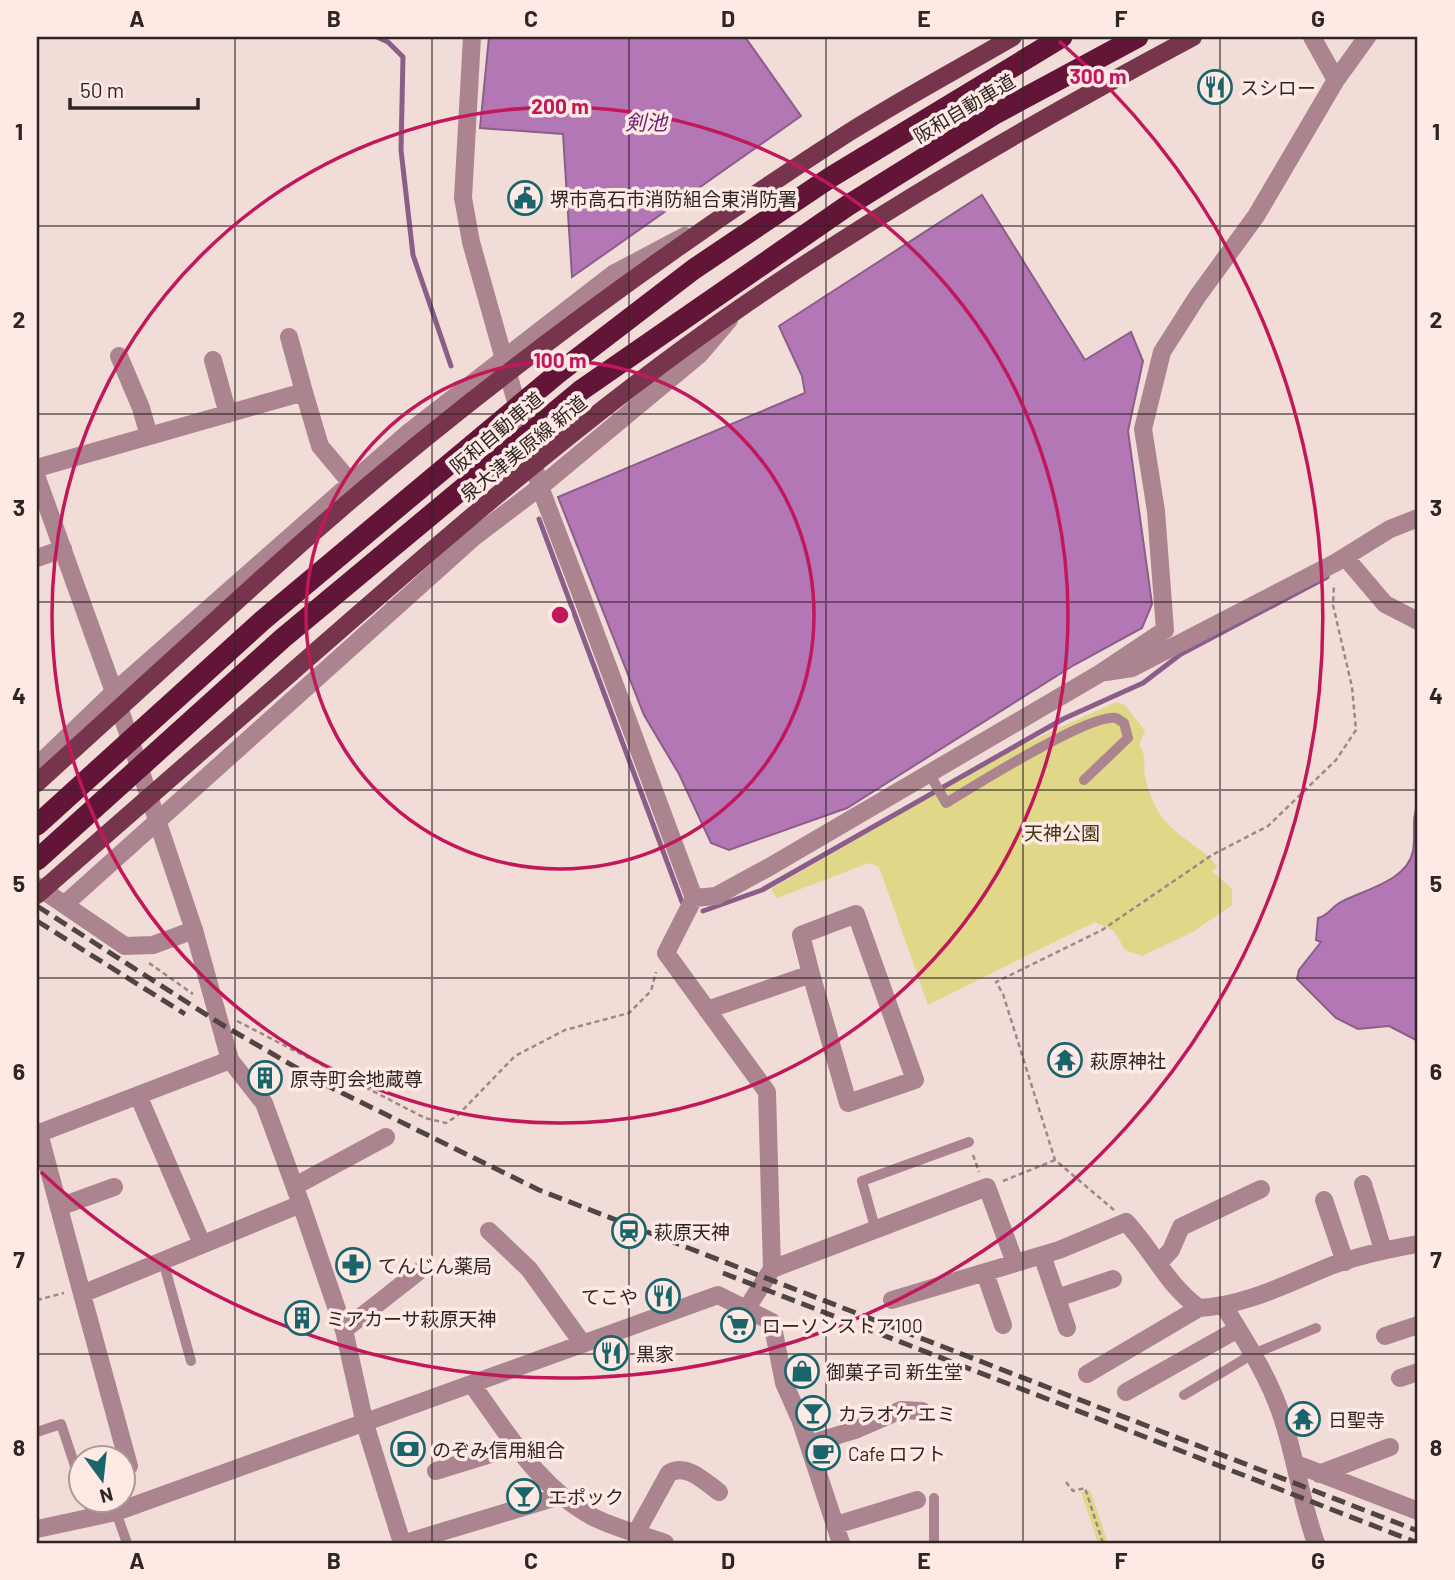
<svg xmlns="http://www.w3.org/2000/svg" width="1455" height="1580" font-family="Barlow,'Noto Sans JP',sans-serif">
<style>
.green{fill:#e1d788}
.water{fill:#b377b6;stroke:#8b5e8a;stroke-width:2}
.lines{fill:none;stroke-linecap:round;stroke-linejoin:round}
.stream{stroke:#8b5e8a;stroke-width:5}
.path{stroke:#9a8a87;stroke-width:2.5;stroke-dasharray:5 3.5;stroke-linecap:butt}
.service{stroke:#ab848f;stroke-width:10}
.minor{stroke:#ab848f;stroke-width:18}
.tertiary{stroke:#ab848f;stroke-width:18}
.primary{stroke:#77354d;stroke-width:18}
.rail{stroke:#504543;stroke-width:5;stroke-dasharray:14 7;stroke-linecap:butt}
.primary-bridge{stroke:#77354d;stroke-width:18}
.motorway-bridge{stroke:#621536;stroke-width:21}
.grid{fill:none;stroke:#2e2524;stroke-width:2;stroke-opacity:0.55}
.ring{fill:none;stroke:#c2185b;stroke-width:3.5}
.labels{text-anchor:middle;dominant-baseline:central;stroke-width:7;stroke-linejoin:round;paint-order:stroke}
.poi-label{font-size:19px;fill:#2e2524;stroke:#ffe9e4;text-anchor:start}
.street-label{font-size:19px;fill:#2e2524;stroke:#ffe9e4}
.park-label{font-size:19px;fill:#403a13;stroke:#ffe9e4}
.water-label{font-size:21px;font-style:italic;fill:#702775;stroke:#ffe9e4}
.centre{fill:#c2185b;stroke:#ffe9e4;stroke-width:3.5}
.ring-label{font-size:21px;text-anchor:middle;font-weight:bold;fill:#c2185b;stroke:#ffe9e4;stroke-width:7;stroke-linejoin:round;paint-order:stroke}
.neatline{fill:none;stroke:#2e2524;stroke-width:2.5}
.grid-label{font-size:23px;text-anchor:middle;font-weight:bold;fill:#2e2524}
</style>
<rect width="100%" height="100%" fill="#f2dcd7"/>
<!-- green -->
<path class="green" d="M1116 702 1125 705 1145 731 1139 745C1147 754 1143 766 1145 776 1147 789 1154 806 1162 817 1177 838 1203 847 1218 867L1212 871 1232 889V905L1193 932 1142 956 1125 950 1114 931 1095 922 928 1005 879 867 869 863 777 898 771 889 1011 750Z
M1090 1490 1108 1543H1098L1081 1492Z"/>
<!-- water -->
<path class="water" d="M489 37H745L801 116 572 277 563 134 480 128Z
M982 195 1085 360 1131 332 1143 361 1128 431 1152 604 1142 628 1074 665 847 808 729 850 711 843 679 774 644 715 558 497 805 393 802 376 779 326Z
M1418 803V1041L1389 1026 1358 1029 1336 1018 1297 979 1299 970 1321 942 1316 940 1318 918C1328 916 1331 908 1339 903 1362 890 1407 882 1413 851 1416 835 1411 819 1418 803Z"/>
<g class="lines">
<!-- stream -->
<path class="stream" d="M377 37 388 42 403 57 401 150 413 255 451 366
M539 519 682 902
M703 911 762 890 1063 719 1143 683 1181 654 1327 577"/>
<!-- path -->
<path class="path" d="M149 963 193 994
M237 1021 425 1118 446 1123 457 1116 515 1056 565 1030 629 1013 651 991 656 972
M973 1155 979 1172
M1003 1181 1055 1160
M1114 1210 1055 1160 1003 994 996 982 1102 930 1212 855 1268 826 1336 760 1356 730 1352 687 1333 605 1334 584
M37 1300 64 1293
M1066 1482 1073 1491 1085 1488 1103 1543"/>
<!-- service -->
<path class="service" d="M929 773 946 803C974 786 1090 713 1116 718L1124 723 1128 738 1084 780
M876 1231 862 1181 969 1142
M163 1261 191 1361
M1184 1395 1253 1354 1316 1328
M37 1432 61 1424 80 1481
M87 1500 93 1518
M116 1512 127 1543
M934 1543V1498"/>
<!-- minor -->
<path class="minor" d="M1336 80 1367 37
M289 337 304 392
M119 356 141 408 149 436
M213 360 228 414
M37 468 304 392 320 446 351 483
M1345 557 1385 604 1418 621
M37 558 63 549
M582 597 694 898 666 953 767 1092 772 1269 747 1308
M1106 672 1132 668 1335 563 1390 529 1418 518
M37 766 114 692 409 432 613 274 685 236
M37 886 125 946 153 945 194 930
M694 898 716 896 771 866 1099 674 1165 630 1156 511 1143 429 1162 352 1197 297 1256 216 1336 80 1312 37
M65 904 474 537 540 487 700 354 729 320
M707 1010 811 974 801 935 856 914 915 1080 848 1103 811 974
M138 1095 202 1244
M39 1133 82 1294 301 1204
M37 1134 230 1060
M1363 1184 1383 1250
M295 1186 386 1137
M1324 1200 1345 1262
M59 1207 114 1187
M489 1231 529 1269 583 1344
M1042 1255 1067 1328
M1159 1263 1171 1250 1181 1227 1261 1189
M772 1269 987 1187 1015 1263
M985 1273 1003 1325
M82 1294 129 1466
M1057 1298 1113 1279
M892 1300 1059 1250 1126 1222C1153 1251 1167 1285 1199 1308 1248 1305 1288 1283 1333 1265 1361 1255 1389 1249 1418 1244
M1224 1306C1246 1342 1269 1377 1282 1417 1296 1459 1301 1502 1316 1543
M344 1330 418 1272
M1385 1336 1418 1325
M1087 1374 1199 1308
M1400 1378 1418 1372
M473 1386C508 1434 539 1488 593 1517 615 1528 642 1535 665 1543
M1126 1392 1238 1329
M809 1444 855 1430 901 1410 922 1411
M1296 1464 1418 1511
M436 1471 517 1446
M1319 1474 1390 1447
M836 1525 917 1500
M37 1529 116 1512 718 1295 772 1322 784 1383 800 1419 841 1543
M636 1533 669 1473C687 1463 704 1481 719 1492
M405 1543 560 1496"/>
<!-- tertiary -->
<path class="tertiary" d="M472 37 463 198 471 242 540 487 582 597
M37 478 114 692 194 930 230 1060 264 1103 301 1204 344 1330 365 1424 402 1543"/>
<!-- primary -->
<path class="primary" d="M261 579C443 414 642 266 848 133 902 99 958 69 1013 37
M291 673C436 546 581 418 740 308 885 208 1037 120 1193 37"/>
<!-- rail -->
<path class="rail" d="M37 906 221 1024 328 1086 539 1190 1418 1531
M37 921 185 1014
M723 1273 1418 1543"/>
<!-- primary-bridge -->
<path class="primary-bridge" d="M37 783 261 579
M37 895 291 673"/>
<!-- motorway-bridge -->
<path class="motorway-bridge" d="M37 825 263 620 557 374 694 269 831 177 1062 37
M37 860 283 638 580 391 847 206 993 115 1138 37"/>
</g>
<!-- grid -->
<path class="grid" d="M235 37V1543M432 37V1543M629 37V1543M826 37V1543M1023 37V1543M1220 37V1543M37 226H1418M37 414H1418M37 602H1418M37 790H1418M37 978H1418M37 1166H1418M37 1354H1418"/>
<!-- distance rings -->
<g class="ring">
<circle cx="560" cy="615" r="254"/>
<circle cx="560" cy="615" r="508"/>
<path d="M1059 41A761 761 0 1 1 41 1172"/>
</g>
<!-- icons -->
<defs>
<g id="restaurant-ring" transform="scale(1.75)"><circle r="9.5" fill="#ffe9e4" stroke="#18666c" stroke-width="1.5"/><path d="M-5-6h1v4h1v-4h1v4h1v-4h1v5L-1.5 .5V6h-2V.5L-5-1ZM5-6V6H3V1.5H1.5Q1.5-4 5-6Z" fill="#18666c"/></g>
<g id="civic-ring" transform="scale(1.75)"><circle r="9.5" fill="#ffe9e4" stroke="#18666c" stroke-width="1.5"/><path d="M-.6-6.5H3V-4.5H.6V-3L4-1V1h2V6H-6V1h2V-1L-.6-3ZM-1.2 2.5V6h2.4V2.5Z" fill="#18666c"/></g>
<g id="temple-ring" transform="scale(1.75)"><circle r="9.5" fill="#ffe9e4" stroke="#18666c" stroke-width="1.5"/><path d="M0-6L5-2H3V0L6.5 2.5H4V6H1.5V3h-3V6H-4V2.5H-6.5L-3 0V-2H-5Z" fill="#18666c"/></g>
<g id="building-ring" transform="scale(1.75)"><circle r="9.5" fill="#ffe9e4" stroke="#18666c" stroke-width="1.5"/><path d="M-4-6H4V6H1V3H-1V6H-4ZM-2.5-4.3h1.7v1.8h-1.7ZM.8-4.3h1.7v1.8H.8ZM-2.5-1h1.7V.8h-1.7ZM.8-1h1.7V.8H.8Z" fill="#18666c"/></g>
<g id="station-ring" transform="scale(1.75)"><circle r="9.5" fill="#ffe9e4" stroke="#18666c" stroke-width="1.5"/><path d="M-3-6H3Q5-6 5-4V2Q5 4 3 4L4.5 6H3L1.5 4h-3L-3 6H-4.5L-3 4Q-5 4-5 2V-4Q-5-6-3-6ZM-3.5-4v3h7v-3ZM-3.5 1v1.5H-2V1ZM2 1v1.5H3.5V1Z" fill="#18666c"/></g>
<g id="pharmacy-ring" transform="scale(1.75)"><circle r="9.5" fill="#ffe9e4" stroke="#18666c" stroke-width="1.5"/><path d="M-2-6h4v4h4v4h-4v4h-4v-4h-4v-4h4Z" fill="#18666c"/></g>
<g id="supermarket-ring" transform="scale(1.75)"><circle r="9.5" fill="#ffe9e4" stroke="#18666c" stroke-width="1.5"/><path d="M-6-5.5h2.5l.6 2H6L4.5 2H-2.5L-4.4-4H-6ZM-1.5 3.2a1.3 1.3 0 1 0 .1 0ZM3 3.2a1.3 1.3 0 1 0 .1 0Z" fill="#18666c"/></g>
<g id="shop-ring" transform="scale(1.75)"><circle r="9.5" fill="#ffe9e4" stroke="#18666c" stroke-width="1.5"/><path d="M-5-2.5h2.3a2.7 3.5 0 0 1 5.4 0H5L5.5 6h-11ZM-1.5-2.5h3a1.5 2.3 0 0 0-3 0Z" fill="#18666c"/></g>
<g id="bar-ring" transform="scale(1.75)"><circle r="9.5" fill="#ffe9e4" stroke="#18666c" stroke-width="1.5"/><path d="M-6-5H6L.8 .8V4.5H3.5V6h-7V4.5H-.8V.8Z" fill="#18666c"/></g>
<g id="bank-ring" transform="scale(1.75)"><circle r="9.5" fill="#ffe9e4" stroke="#18666c" stroke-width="1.5"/><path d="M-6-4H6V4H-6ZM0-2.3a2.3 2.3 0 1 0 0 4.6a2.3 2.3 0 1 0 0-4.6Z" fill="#18666c"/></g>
<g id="cafe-ring" transform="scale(1.75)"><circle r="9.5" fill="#ffe9e4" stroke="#18666c" stroke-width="1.5"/><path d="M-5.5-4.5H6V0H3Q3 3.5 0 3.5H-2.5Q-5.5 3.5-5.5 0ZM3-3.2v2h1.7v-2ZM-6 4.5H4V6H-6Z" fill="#18666c"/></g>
</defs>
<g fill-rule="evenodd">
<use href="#restaurant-ring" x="1215" y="87"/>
<use href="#civic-ring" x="525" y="198"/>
<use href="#temple-ring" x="1065" y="1060"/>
<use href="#building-ring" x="265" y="1078"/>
<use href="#station-ring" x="629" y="1231"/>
<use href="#pharmacy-ring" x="353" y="1265"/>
<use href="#restaurant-ring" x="663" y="1296"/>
<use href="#building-ring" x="302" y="1318"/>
<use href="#supermarket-ring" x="738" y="1325"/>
<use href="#restaurant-ring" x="611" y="1353"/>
<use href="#shop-ring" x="802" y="1371"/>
<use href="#bar-ring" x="813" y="1413"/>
<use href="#temple-ring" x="1303" y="1419"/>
<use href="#bank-ring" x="408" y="1449"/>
<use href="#cafe-ring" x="823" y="1453"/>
<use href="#bar-ring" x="524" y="1496"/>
</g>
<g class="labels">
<!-- poi labels -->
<g class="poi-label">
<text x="1240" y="87">スシロー</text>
<text x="550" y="198">堺市高石市消防組合東消防署</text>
<text x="1090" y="1060">萩原神社</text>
<text x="290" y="1078">原寺町会地蔵尊</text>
<text x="654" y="1231">萩原天神</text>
<text x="378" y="1265">てんじん薬局</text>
<text x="638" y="1296" text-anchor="end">てこや</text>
<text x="326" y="1318">ミアカーサ萩原天神</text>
<text x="762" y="1325">ローソンストア100</text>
<text x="636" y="1353">黒家</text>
<text x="826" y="1371">御菓子司 新生堂</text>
<text x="838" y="1413">カラオケ エミ</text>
<text x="1328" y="1419">日聖寺</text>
<text x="432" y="1449">のぞみ信用組合</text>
<text x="848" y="1453">Cafe ロフト</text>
<text x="548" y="1496">エポック</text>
</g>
<!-- street labels -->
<g class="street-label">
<text transform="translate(964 108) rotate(-31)">阪和自動車道</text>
<text transform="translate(496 432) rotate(-40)">阪和自動車道</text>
<text transform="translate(523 448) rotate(-39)">泉大津美原線 新道</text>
</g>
<!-- park labels -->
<g class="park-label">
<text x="1062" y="832">天神公園</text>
</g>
<!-- water labels -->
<g class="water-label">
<text x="646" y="121">剣池</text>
</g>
</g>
<circle cx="560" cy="615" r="10" class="centre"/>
<g class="ring-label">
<text x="1098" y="84">300 m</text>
<text x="560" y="114">200 m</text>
<text x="560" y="368">100 m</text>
</g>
<!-- border -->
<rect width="1455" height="1580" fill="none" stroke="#ffe9e4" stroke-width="77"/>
<!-- north arrow -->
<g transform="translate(102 1479) rotate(165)"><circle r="33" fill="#ffe9e4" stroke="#ab9b97" stroke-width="2"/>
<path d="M0-5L12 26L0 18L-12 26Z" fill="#18666c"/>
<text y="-10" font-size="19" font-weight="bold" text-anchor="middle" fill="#2e2524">N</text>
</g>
<!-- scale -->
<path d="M70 98v10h128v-10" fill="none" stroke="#2e2524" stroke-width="3.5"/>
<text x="80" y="98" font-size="21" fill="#2e2524" stroke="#ffe9e4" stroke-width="5" paint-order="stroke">50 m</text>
<rect x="38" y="38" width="1378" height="1504" class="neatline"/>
<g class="grid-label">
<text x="137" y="27">A</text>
<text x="334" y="27">B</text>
<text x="531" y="27">C</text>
<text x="728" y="27">D</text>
<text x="924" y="27">E</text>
<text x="1121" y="27">F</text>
<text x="1318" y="27">G</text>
<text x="19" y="140">1</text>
<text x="1436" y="140">1</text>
<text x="19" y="328">2</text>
<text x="1436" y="328">2</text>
<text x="19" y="516">3</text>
<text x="1436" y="516">3</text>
<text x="19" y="704">4</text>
<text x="1436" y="704">4</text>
<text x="19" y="892">5</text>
<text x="1436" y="892">5</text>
<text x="19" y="1080">6</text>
<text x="1436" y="1080">6</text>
<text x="19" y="1268">7</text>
<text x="1436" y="1268">7</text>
<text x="19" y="1456">8</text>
<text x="1436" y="1456">8</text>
<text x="137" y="1569">A</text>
<text x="334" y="1569">B</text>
<text x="531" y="1569">C</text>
<text x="728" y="1569">D</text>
<text x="924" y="1569">E</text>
<text x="1121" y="1569">F</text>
<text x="1318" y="1569">G</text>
</g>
</svg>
